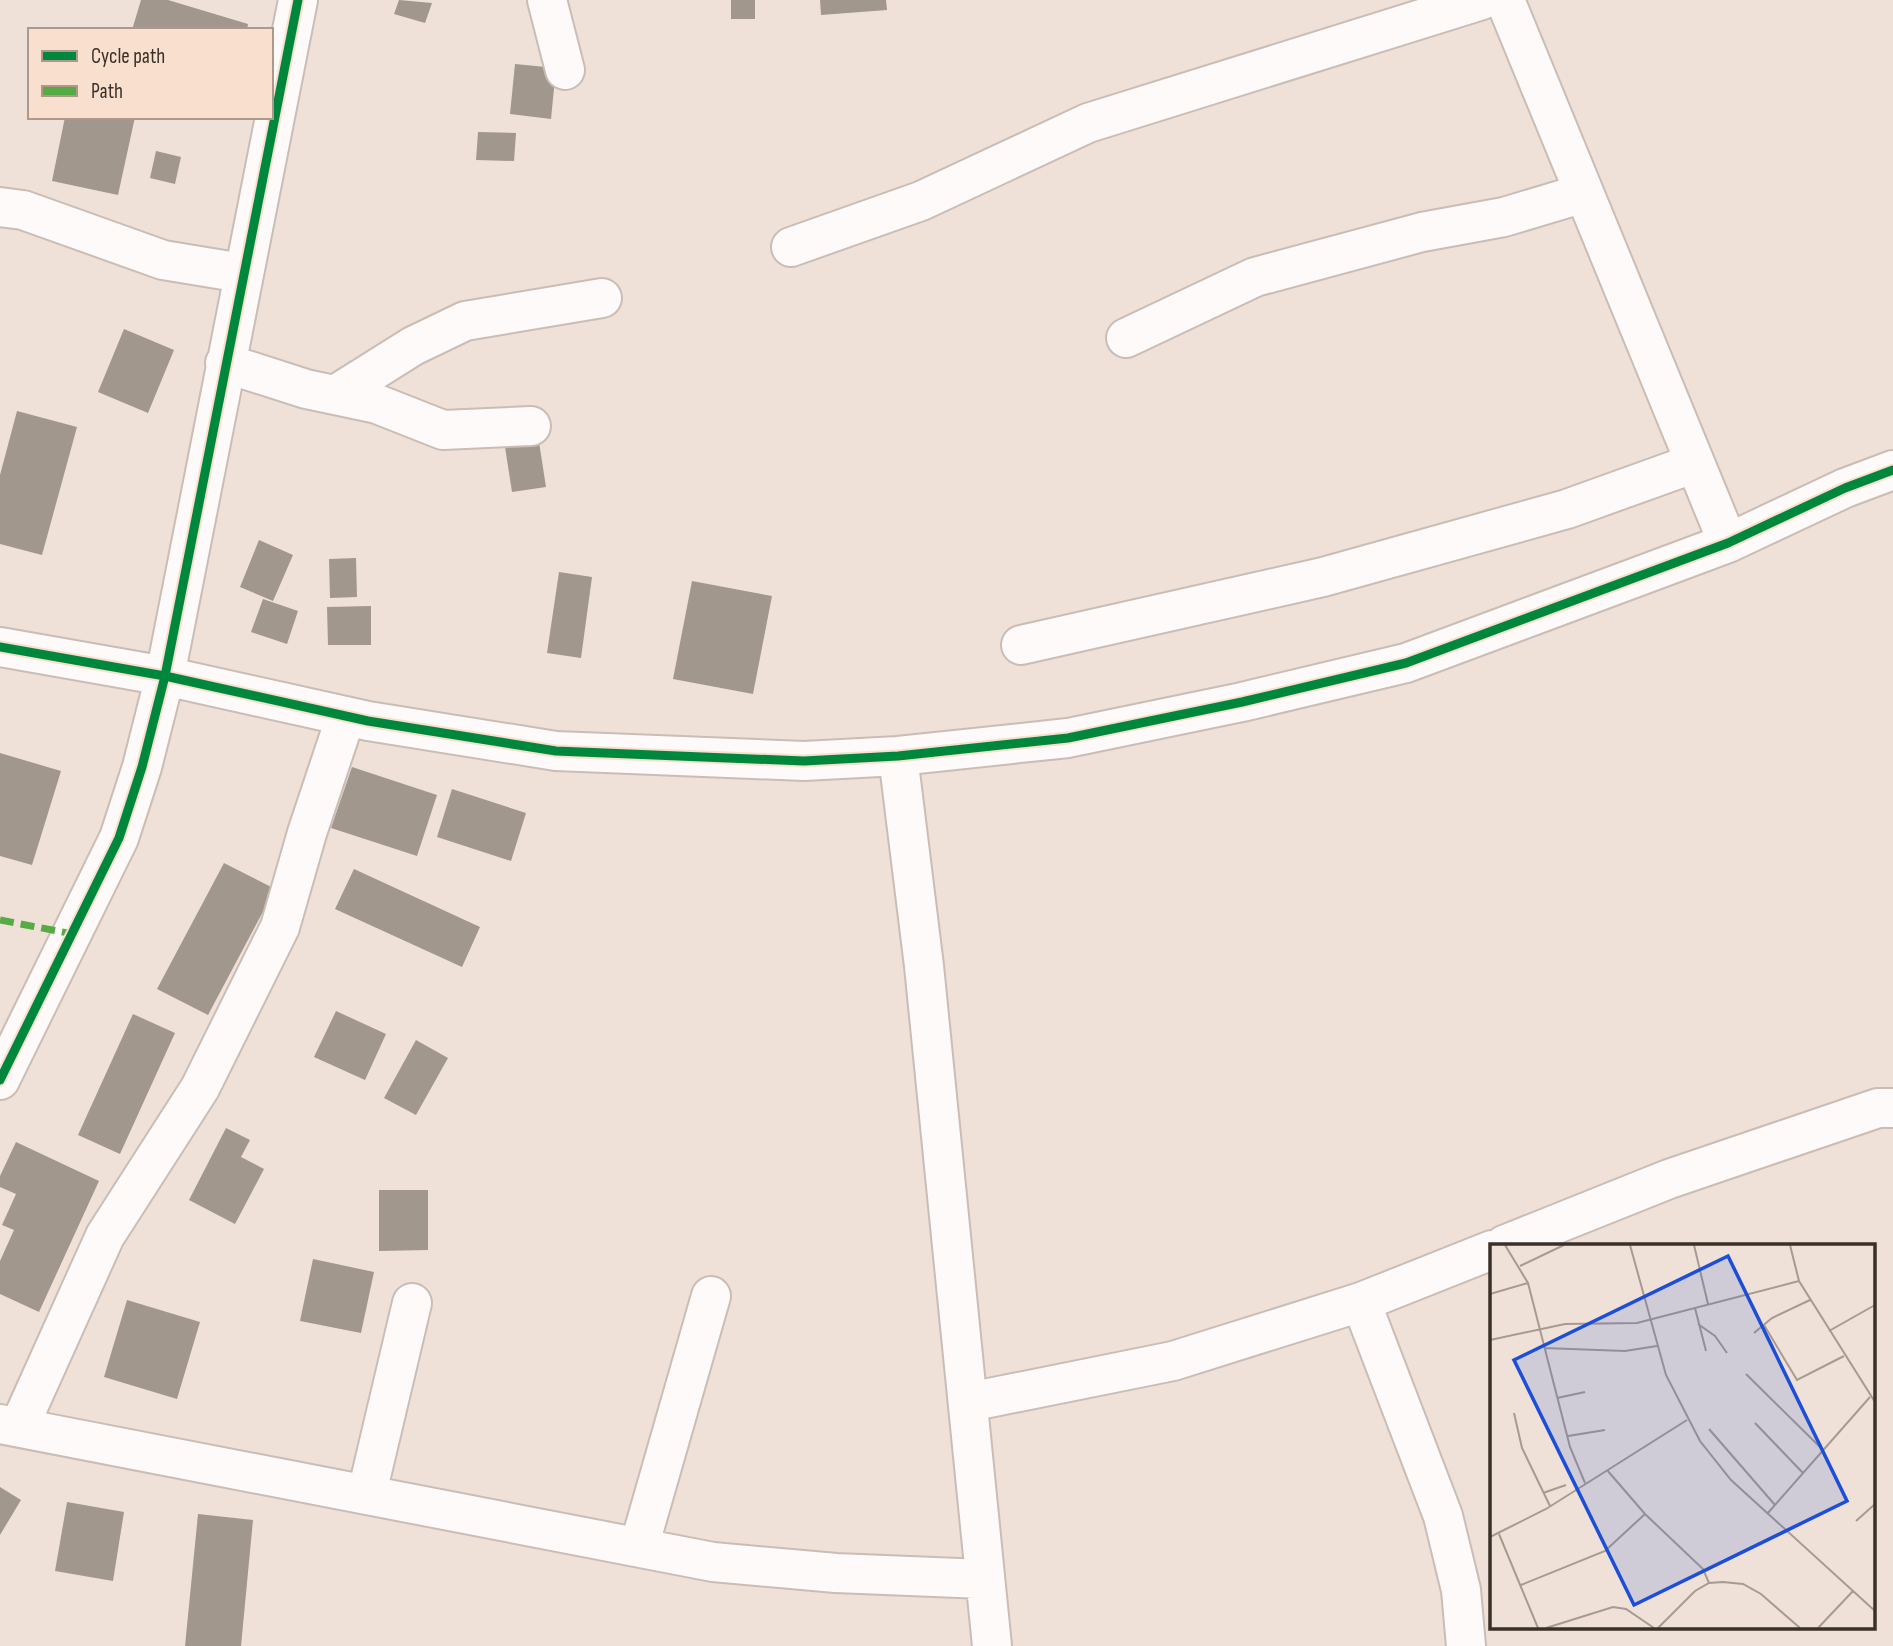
<svg xmlns="http://www.w3.org/2000/svg" width="1893" height="1646" font-family="'Sofia Sans Condensed',sans-serif">
<style>
.building{fill:#a1978d}
.lines{fill:none;stroke-linecap:round;stroke-linejoin:round}
.minor-casing{stroke:#c9bdb6;stroke-width:42}
.minor{stroke:#fdfaf9;stroke-width:38}
.quiet{stroke:#55ab44;stroke-width:7;stroke-dasharray:14 7;stroke-linecap:butt}
.cycleway-casing{stroke:#f9dfcd;stroke-width:13}
.cycleway{stroke:#00873e;stroke-width:9}
.inset-road{fill:none;stroke:#a79a91;stroke-width:2}
.view{fill:#1d4ed8;fill-opacity:0.15;stroke:#1d4ed8;stroke-width:3.5}
.inset-edge{fill:none;stroke:#3a3029;stroke-width:3.5}
</style>
<rect width="100%" height="100%" fill="#efe1d7"/>
<!-- building -->
<path class="building" d="M141 0H168L248 24 247 30H132Z
M399 0 432 3 425 23 394 14Z
M731 0H755V19H731Z
M820 0H886L887 10 821 15Z
M515 64 556 68 551 119 510 114Z
M65 117H135L118 195 52 181Z
M478 132 516 133 514 161 476 160Z
M156 151 181 157 175 184 150 178Z
M124 329 174 350 148 413 98 392Z
M17 411 77 427 42 555 0 544V475Z
M539 442 546 487 512 492 505 447Z
M259 540 293 555 273 601 240 587Z
M356 558 357 597 330 598 329 559Z
M559 572 592 577 581 658 547 653Z
M692 581 772 596 753 694 673 679Z
M263 599 298 611 287 644 251 632Z
M371 606V645H328L327 607Z
M0 753 61 771 32 865 0 856Z
M352 767 437 795 417 856 331 828Z
M452 789 526 813 511 861 437 837Z
M224 863 275 889 208 1015 157 989Z
M354 869 480 927 462 967 335 909Z
M336 1011 386 1034 365 1080 314 1057Z
M133 1014 175 1033 120 1154 78 1135Z
M416 1040 448 1058 416 1115 384 1098Z
M226 1128 250 1140 241 1157 264 1169 235 1224 189 1200Z
M16 1142 99 1181 39 1312 0 1294V1261L14 1230 2 1225 16 1194 0 1187V1176Z
M379 1190H428V1250L379 1251Z
M313 1259 374 1272 361 1333 300 1321Z
M127 1300 200 1322 177 1399 104 1377Z
M0 1487 21 1500 0 1535Z
M67 1502 124 1512 113 1581 55 1571Z
M198 1514 253 1520 241 1646H185Z"/>
<g class="lines">
<!-- minor casing -->
<g class="minor-casing">
<path id="minor" d="M547 0 565 70
M1505 0 1728 543
M0 207 23 210 163 260 242 273
M791 247 921 201 1088 123 1482 0
M1126 338 1255 277 1422 232 1504 217 1584 193
M225 363 306 389 377 404 443 430 531 426
M335 395 413 346 465 321 602 298
M1021 645 1323 577 1567 509 1695 463
M0 647 165 676 368 721 556 751 804 761 898 756 1068 738 1242 702 1406 663 1728 543 1845 488 1893 470
M898 756 924 966 992 1646
M0 1080 119 838 142 767 165 676 298 0
M1504 1245 1669 1179 1878 1108H1893
M1361 1302 1443 1516 1461 1590 1466 1646
M969 1402 1173 1361 1361 1302 1492 1250
M0 1424 713 1562 836 1573 983 1579
M19 1427 105 1236 200 1088 280 927 307 833 346 716
M367 1493 412 1303
M639 1547 711 1296"/>
</g>
<!-- minor -->
<use href="#minor" class="minor"/>
<!-- quiet -->
<path class="quiet" d="M0 920 73 934"/>
<!-- cycleway casing -->
<g class="cycleway-casing">
<path id="cycleway" d="M0 647 165 676 368 721 556 751 804 761 898 756 1068 738 1242 702 1406 663 1728 543 1845 488 1893 470
M0 1080 119 838 142 767 165 676 298 0"/>
</g>
<!-- cycleway -->
<use href="#cycleway" class="cycleway"/>
</g>
<!-- overview -->
<g transform="translate(1490 1244)">
<rect width="385" height="385" fill="#efe1d7"/>
<path class="inset-road" d="M15 1 38 39 80 203 95 239M140 1 176 131 210 197 241 236 385 367M204 1 218 60M300 1 309 37 385 158M30 22 74 1M0 50 38 39M205 64 216 107M208 80 225 92 237 109M274 81 307 136 354 112M339 87 385 61M264 89 282 74 320 56M0 96 75 80 147 79 309 37M54 104 135 107 167 102M256 130 333 206M67 154 95 148M24 169 32 204 60 262M265 179 313 229M219 185 285 261M78 192 115 186M117 226 155 270 213 325 219 339M53 249 76 241M277 270 380 153M366 277 385 260M9 290 48 384M0 293 56 265 197 176M31 341 115 307 155 270M56 384 123 363 136 365 164 384M168 384 205 347 219 339 233 338 253 340 271 350 310 384M328 384 363 347"/>
<path class="view" d="M238 12 357 257 144 361 24 116Z"/>
<rect width="385" height="385" class="inset-edge"/>
</g>
<!-- legend -->
<rect x="28" y="28" width="245" height="91" fill="#f9dfcd" stroke="#ad998b" stroke-width="2"/>
<rect x="42" y="51" width="35" height="10" fill="#00873e" stroke="#ad998b" stroke-width="2"/>
<text x="91" y="63" font-size="21" fill="#3a3029">Cycle path</text>
<rect x="42" y="86" width="35" height="10" fill="#55ab44" stroke="#ad998b" stroke-width="2"/>
<text x="91" y="98" font-size="21" fill="#3a3029">Path</text>
</svg>
